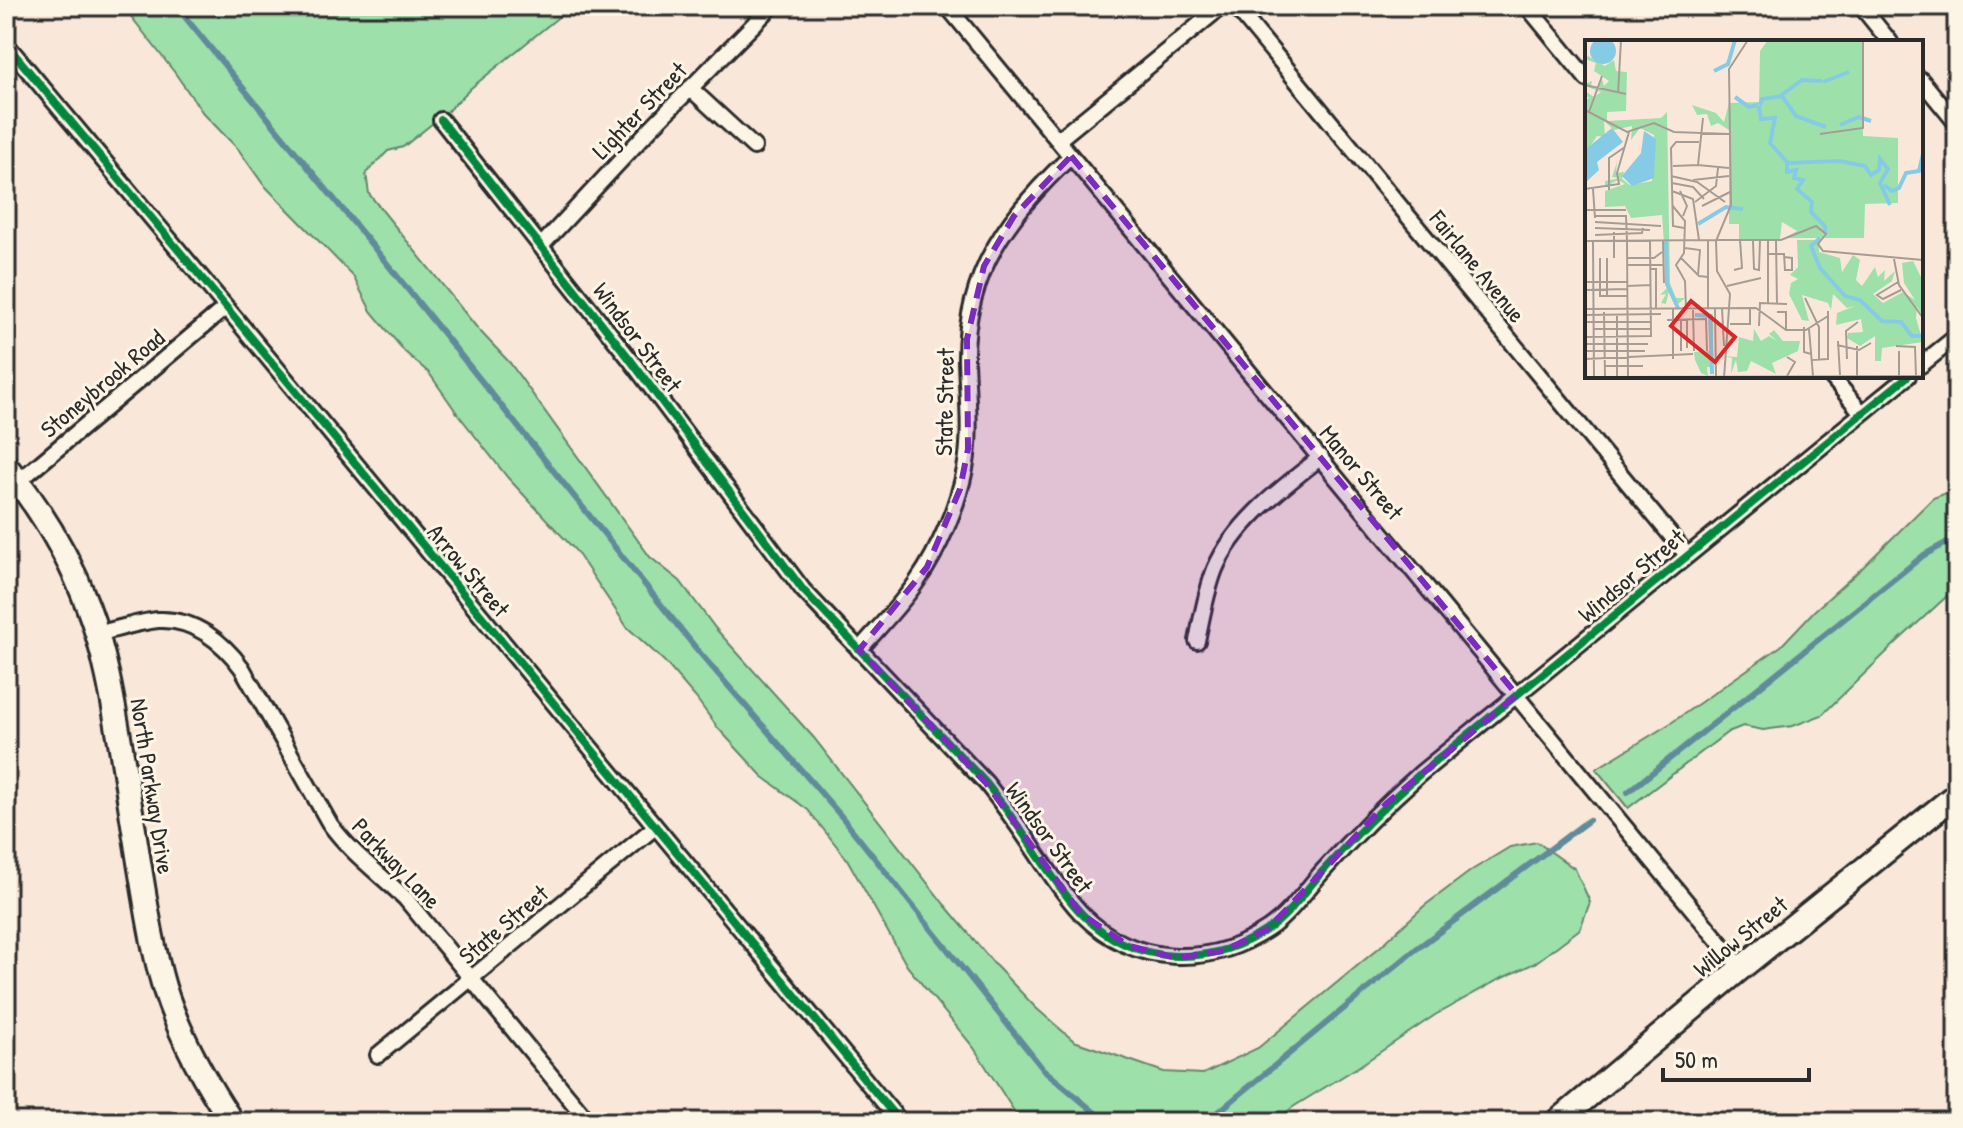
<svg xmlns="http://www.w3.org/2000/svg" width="1963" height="1128" font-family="'Patrick Hand',sans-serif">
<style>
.green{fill:#9ee0aa;stroke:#64866a;stroke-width:2}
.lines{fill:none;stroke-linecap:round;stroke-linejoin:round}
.stream{stroke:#618b9b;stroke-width:6}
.street-casing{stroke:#2b2b2b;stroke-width:20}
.secondary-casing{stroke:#2b2b2b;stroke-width:28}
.street{stroke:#fcf5e5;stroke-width:14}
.secondary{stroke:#fcf5e5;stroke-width:22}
.cycleway-casing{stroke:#fcf5e5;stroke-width:13}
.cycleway{stroke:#00873e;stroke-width:8}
.marked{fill:#7b2cbf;fill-opacity:0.2;stroke:#7b2cbf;stroke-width:6;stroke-dasharray:16 10;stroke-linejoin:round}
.labels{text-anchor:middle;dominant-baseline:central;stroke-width:6;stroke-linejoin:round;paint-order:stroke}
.street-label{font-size:24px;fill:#2b2b2b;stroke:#fcf5e5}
.inset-river{fill:none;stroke:#85cbe6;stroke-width:4}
.inset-road{fill:none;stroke:#a79c94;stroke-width:2}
.view{fill:#d62828;fill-opacity:0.15;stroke:#d62828;stroke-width:4}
.inset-edge{fill:none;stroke:#2b2b2b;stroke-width:4}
</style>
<rect width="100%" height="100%" fill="#f9e8da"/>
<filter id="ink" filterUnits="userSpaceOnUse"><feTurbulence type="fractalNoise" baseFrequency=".0125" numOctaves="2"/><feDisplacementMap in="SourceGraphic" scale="16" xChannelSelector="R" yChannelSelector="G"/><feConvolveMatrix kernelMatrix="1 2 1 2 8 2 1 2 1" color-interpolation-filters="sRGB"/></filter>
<g filter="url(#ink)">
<!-- green -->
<path class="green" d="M123 6H572L471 88 448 111 403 147 388 151 366 173 369 194 478 329 510 363 650 557 680 581 716 629 814 738 944 904 996 966 1036 1008 1074 1041 1164 1072 1203 1074 1258 1048 1380 947 1424 906 1472 870 1510 847 1537 842 1575 869 1590 902 1580 929 1535 963 1498 980 1435 1015 1358 1067 1293 1107 1274 1122H1021L974 1048 907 966 847 859 808 810 762 776 718 728 696 698 664 661 627 627 576 551 508 478 457 413 429 373 405 352 371 311 353 276 263 184 238 149 203 113 175 73Z
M1957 489V587L1899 640 1822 715 1793 726 1763 730 1743 726 1728 732 1628 808 1596 769 1671 723 1781 646 1814 611 1862 568 1933 498Z"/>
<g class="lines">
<!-- stream -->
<path class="stream" d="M176 6 389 266 699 652 841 816 1043 1069 1106 1122
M1628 792 1924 555 1957 537
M1195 1122 1216 1114 1415 950 1589 820"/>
<!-- street casing -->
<g class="street-casing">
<path id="street" d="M947 6 1741 968
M1235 6 1687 555
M1527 6 1587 79
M1861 6 1890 42
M6 44 226 307 900 1122
M1921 80 1957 124
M690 88 754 147
M441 120 629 358 803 590 986 783C1005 807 1022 831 1039 857 1053 877 1066 898 1083 915 1134 966 1209 968 1268 929 1289 915 1305 891 1322 872 1353 837 1386 804 1421 773L1908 376
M1058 140 1222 6
M541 246 651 128 772 6
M1921 365 1957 336
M1831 376 1862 413
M6 492 226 307
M97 634C117 629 138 622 158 620 194 618 223 642 242 668L330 824C351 853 379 873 405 898L589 1122
M1197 641C1202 616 1206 592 1215 569 1235 522 1282 488 1321 457
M859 650C879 627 901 605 918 580 939 550 958 505 965 469 972 433 967 396 966 360 965 272 1010 213 1071 156
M378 1055 655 827"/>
</g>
<!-- secondary casing -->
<g class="secondary-casing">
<path id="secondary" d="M6 466C40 508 69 556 88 607 105 652 113 701 121 748 127 786 133 824 139 862 146 904 152 946 164 987 179 1035 204 1080 232 1122
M1557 1122 1741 968 1957 794"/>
</g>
<!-- street -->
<use href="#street" class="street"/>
<!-- secondary -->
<use href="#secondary" class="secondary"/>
<!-- cycleway casing -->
<g class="cycleway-casing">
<path id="cycleway" d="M6 44 226 307 900 1122
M441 120 629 358 803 590 986 783C1005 807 1022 831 1039 857 1053 877 1066 898 1083 915 1134 966 1209 968 1268 929 1289 915 1305 891 1322 872 1353 837 1386 804 1421 773L1908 376"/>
</g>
<!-- cycleway -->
<use href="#cycleway" class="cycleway"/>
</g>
</g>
<!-- marked area -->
<path class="marked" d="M1071 156 1517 695 1387 803 1268 929 1224 951 1176 958 1129 946 1081 914 986 783 859 650 927 567 960 489 968 449 967 339 984 266 1014 216Z"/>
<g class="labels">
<!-- street labels -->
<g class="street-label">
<text transform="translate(639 110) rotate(-46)">Lighter Street</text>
<text transform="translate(1478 266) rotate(51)">Fairlane Avenue</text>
<text transform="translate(638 337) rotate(53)">Windsor Street</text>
<text transform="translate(102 383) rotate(-40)">Stoneybrook Road</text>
<text transform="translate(944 402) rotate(-89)">State Street</text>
<text transform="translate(1362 472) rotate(50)">Manor Street</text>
<text transform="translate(469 570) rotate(50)">Arrow Street</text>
<text transform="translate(1631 575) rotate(-40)">Windsor Street</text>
<text transform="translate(153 786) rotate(81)">North Parkway Drive</text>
<text transform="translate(1050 837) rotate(54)">Windsor Street</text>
<text transform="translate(397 863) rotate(46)">Parkway Lane</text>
<text transform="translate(503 924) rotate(-40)">State Street</text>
<text transform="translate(1740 936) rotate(-39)">Willow Street</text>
</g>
</g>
<!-- overview -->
<g transform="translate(1585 40)">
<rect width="338" height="338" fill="#f9e8da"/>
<path d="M183 0H278V96L313 98V163L280 164 279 198H199L212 191 197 182 195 199H154V184H144V90L133 83 126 86 122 74 112 75 107 65 131 73 139 82 144 63 174 62 175 11ZM3 16 20 26 29 20 31 31 42 32 41 71 22 72V81L76 78 82 72 85 243 91 258H100L92 265 85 246 81 264 76 263 81 254 75 255 82 248 77 175 46 178 40 166 20 167V151L40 144 33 140 20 147V141L36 138 27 137 32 122 31 133 39 132 37 139 45 145 67 141 69 95 55 88 46 100 47 86 29 90 19 81 20 97 12 96 0 114V60L5 58 0 56V51L9 57 16 52 0 46V44L7 41 6 47 13 48 17 39 19 46 24 41 9 31 11 23 0 19ZM212 200H235L234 212 255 218 257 232 268 215 275 220 271 240 277 246 290 227 293 237 300 230 299 241 310 231 307 241 288 254 298 263 318 252 330 260 319 243 317 223 328 221 338 241V277L332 267 331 278 338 302 297 308 296 321H290V296L275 306 262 298 263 293 278 292 276 279 251 285 252 273 270 266 262 268 248 254 246 270 243 263 217 255 224 281 217 280 204 254 206 243 213 239 205 235 213 227ZM111 273 128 274V335L126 327H122L123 336 116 333 110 320 109 312 125 311V279ZM169 289 176 301 184 296 192 301 184 294 189 290 198 301H215L213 311 187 323 191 334 166 321 162 331 153 332 151 320 146 334 147 318 139 316 152 317 154 297 168 301Z" fill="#9ee0aa"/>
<path d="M5 11a13 13 0 1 1 26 0a13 13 0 1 1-26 0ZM27 88 38 102 12 122 14 130 0 143 2 108ZM59 91 71 99 69 138 47 146 37 136 56 113Z" fill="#85cbe6"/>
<path class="inset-river" d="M129 31 143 24 150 0M238 42 264 32M150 57 164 67 173 65M194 57 217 40 237 41M175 65 177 59 197 56 211 76 241 87M174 66 176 79 190 78 185 103 202 122V132L211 130 209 138 218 140 212 149 227 162 226 172 240 186V193M255 85 274 77 286 81M203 123 255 121 280 126 286 135 294 130 295 119 303 129 295 143 305 165M299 145 307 151 314 148 321 133 334 131 338 114M113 184 141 167 158 169M235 198 226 206 235 228 260 256 275 260 297 281 316 282 327 296H338M81 202 82 244 93 268M110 275 125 276 127 334"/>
<path class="inset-road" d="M0 45 41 54M33 54 36 0M0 70 42 92 69 83 89 92 144 94M4 72 17 36M235 94 278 88V0M113 125 144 128M88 126 113 125 118 78M86 136 112 142 140 162M108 140 144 136M87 143 108 147 119 159M0 149 34 144 32 133 44 92M8 149 10 178M24 150V118L40 107M87 151 108 159 114 200M95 151 102 166 98 176M110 162 131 146 133 128M87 165 100 181 99 213 91 225 100 241 101 269M117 166 145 152M0 170H41M10 176H41L42 201M10 182 76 186M10 188 65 190M99 188 88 186 86 108 91 102H114M29 192V218M10 195 57 193 58 188M123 200V268M132 200H196L231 186 241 194 233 204 238 211 338 220M191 200 192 264M0 201 131 200M8 201 9 338M42 201 43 337M78 201 79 243M168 201 169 229 174 230 175 200M100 208 115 210 113 235M183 214H199L200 230H207V218L199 217M15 218V256H42M22 218V256M42 218H69L77 212M96 218 114 236 123 237M309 219 314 245 338 278M42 225H79M65 229H71V269M149 230 157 228 155 200M0 242H42M313 242 292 255 298 259 316 250M42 246 66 245M142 246 176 238M0 250 42 249M220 258 234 287V320M183 263V200M130 268 131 337M137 268 139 306M0 269 171 268 201 290H221L243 276M88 269V319M108 270 109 311M19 272 20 338M192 272H201V290M0 275 76 274M32 275V338M96 279V311M102 279V308M82 280 121 279 122 311M0 282H66M145 284H165V268M174 286 175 263 202 264M219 287V312L226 314M9 289H66M224 289 228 336M0 297 66 296 65 201M253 301 255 335M0 304H63M252 305 274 310 286 303M272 306V336M311 306 330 307 331 336M0 311H60M0 319 108 314M262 319 261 291 273 282M227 320 243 319V271M20 326H58M202 336 210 322 202 317M314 336V311M0 337 338 336M139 338 145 254 132 231 131 201 146 165 144 29 163 0"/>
<path class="view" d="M106 261 150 297 130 322 86 286Z"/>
<rect width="338" height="338" class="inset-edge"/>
</g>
<!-- margin -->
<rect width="1963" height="1128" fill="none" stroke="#fcf5e5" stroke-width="32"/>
<rect x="16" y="16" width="1931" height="1096" fill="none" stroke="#2b2b2b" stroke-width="3" filter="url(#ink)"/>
<!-- scale -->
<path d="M1663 1068v12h146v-12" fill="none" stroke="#2b2b2b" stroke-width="4"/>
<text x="1675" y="1068" font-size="24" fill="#2b2b2b" stroke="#fcf5e5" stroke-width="6" paint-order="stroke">50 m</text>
</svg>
